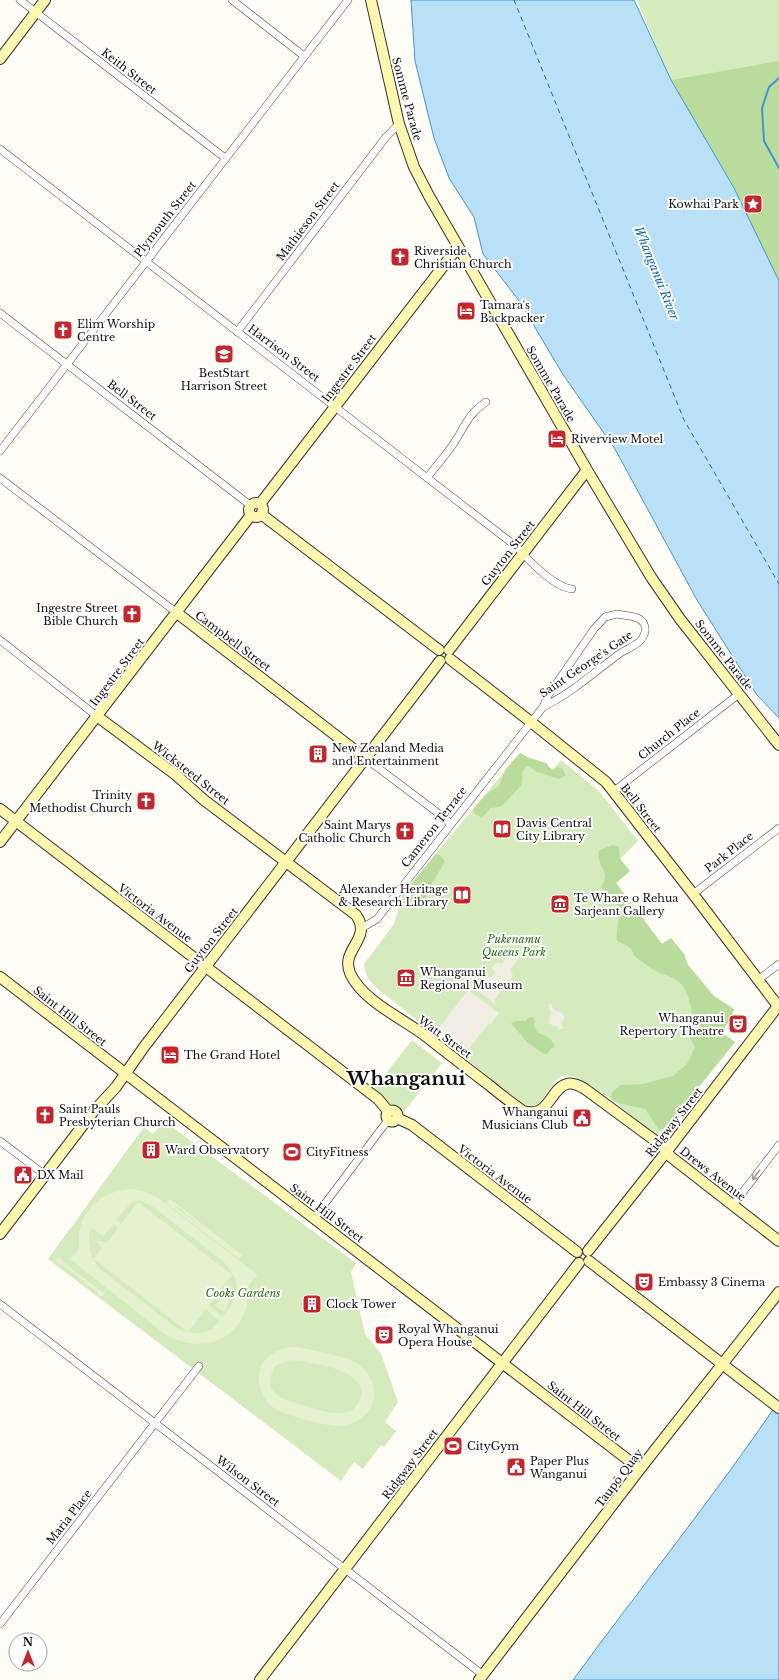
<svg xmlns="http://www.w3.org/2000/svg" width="779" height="1680" font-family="'Libre Baskerville',serif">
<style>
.green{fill:#d5ebbd}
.forest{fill:#b9dc9c}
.pitch{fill:#e6f2cf;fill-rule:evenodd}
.plaza{fill:#f1ede2}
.water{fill:#b9e0f7;stroke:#3f96cf}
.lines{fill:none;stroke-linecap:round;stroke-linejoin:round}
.stream{stroke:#3f96cf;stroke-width:2}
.ferry{stroke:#1768a6;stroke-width:1;stroke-dasharray:5 4;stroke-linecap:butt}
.street-casing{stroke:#444;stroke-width:8}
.secondary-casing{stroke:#333;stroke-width:12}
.street{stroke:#fff;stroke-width:7}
.secondary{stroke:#fff6b0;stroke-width:10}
.oneway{stroke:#a0a0a0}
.labels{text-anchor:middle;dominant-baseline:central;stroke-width:4;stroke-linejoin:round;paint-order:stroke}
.street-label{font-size:11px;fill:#111;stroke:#fff}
.poi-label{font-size:11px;fill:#111;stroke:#fff;text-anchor:start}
.park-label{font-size:11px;font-style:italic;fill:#2f6b1f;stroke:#fff}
.water-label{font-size:12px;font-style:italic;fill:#1768a6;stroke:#fff}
.town-label{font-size:19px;font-weight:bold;fill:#111;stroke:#fff}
</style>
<rect width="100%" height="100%" fill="#fffdf5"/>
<!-- green -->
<path class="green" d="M637 0H779V312L682 109Z
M520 753 529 758 546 763 549 767 553 770 561 760 599 791 638 841 620 859 630 871 616 883 662 944 671 938 684 954 688 965 714 996 734 1009 732 1014 733 1016 721 1032 735 1042 658 1138 611 1099 575 1077 563 1076 558 1078 538 1104 531 1106 523 1104 379 990C370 982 365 976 364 964L394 924 402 896 412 882Z
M412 1040 442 1063 403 1113 373 1090Z
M164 1121 356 1263 351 1272 365 1334 381 1354 398 1402 385 1422 396 1431 384 1447 381 1445 363 1469 354 1462 341 1481 48 1259 144 1127 153 1134Z"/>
<!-- forest -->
<path class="forest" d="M779 61V281L734 188 671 80Z
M520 753 529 758 546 763 549 767 553 770 556 767 562 768 566 775 559 779 537 772 528 766C519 770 524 777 521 785 519 788 504 804 502 806 499 807 492 808 490 808L486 814 481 817 475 814 473 810 485 795 499 786 505 770Z
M613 845 619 847 620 859 630 871 616 883 662 944 671 938 684 954 688 965 714 996 734 1009 732 1014 733 1016 721 1032 735 1042 666 1128 659 1130 645 1109 622 1104 611 1099 612 1092 621 1085 643 1084 673 1076 687 1064 695 1047 690 1038 691 1029 689 1023C693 1016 692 1011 690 1003 682 970 665 981 645 964 642 961 639 960 636 957 633 955 633 952 631 949 628 946 622 943 617 941 615 930 623 911 615 900 612 896 605 892 601 887 609 874 603 872 599 860 598 858 599 853 599 850Z
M436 854 441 856 445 862 429 888 427 897 414 908 408 905 402 896Z
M533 1017 535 1021 534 1024 537 1032C546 1036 551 1037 555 1047L552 1048 547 1054H544L527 1042 511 1023 515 1021H526L528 1018Z"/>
<!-- pitch -->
<path class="pitch" d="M132 1189 147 1192 158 1198 258 1275C255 1278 249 1283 248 1287 247 1289 249 1291 248 1293 248 1300 247 1307 244 1314 230 1347 193 1351 165 1334L70 1259C73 1256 79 1251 79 1247 80 1241 78 1235 80 1229 86 1204 107 1190 132 1189ZM133 1200 141 1201 155 1208 224 1262C244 1285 239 1296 222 1317L209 1305 232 1275 138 1202 121 1224 116 1220ZM114 1224 118 1228 107 1243 95 1240 102 1248 94 1259 188 1332 206 1309 219 1321C209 1336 193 1335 178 1329L100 1269 92 1257 90 1251 89 1236 91 1227 103 1236Z
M170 1199 242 1255 239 1259 166 1203ZM175 1205 234 1252H235L174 1206Z
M59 1257 63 1260V1262L99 1290 100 1289 105 1293 102 1297 97 1294V1292L61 1264 60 1265 55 1261Z
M232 1291V1293L225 1312 214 1305Z
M289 1347H297C314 1351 343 1355 356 1363 386 1382 377 1422 341 1426 329 1427 284 1415 274 1408 259 1397 252 1372 267 1358 273 1352 281 1349 289 1347ZM291 1360C310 1362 375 1370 359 1402 356 1409 350 1412 342 1413 323 1414 301 1404 283 1399 267 1390 267 1380 276 1365Z"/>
<!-- plaza -->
<path class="plaza" d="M513 950 521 956 510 970 513 975 511 979 508 981 503 980 500 984 501 991 494 1000 496 1002 494 1003 474 988 475 985 477 986 484 978 492 977 495 973 492 968 494 964 498 962 502 964Z
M468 990 499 1013 491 1024 489 1023 467 1051 468 1053 465 1057 435 1033Z
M551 1004 554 1010 561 1012 565 1017 561 1025 564 1028 558 1030V1027L553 1026 549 1023 551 1012 548 1005Z"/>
<!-- water -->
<path class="water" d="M411 0H634L671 80 734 188 779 281V718L757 695 697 600 615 449 562 373 520 302 483 254 474 217 449 178 434 138 415 61Z
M779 1401V1680H573C641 1587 714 1497 779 1401Z"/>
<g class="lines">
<!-- stream -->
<path class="stream" d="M779 78 769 87 762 108 764 141 779 168"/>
<!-- ferry -->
<path class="ferry" d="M514 0 684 420 779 584"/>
<!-- street casing -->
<g class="street-casing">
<path id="street" d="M20 0 225 158
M232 0 304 56
M0 149 517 547C529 561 554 587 572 589
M0 313 250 505
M237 332 386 137 399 124
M0 451 348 0
M0 478 177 613
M427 478C436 466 446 455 454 443 465 426 468 414 486 402
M617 614C625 616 641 615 644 624 647 630 644 637 640 641 634 647 626 649 619 654 595 672 570 694 543 707L549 694 594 629 605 617Z
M0 640 98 717
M365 758 446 819 450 825
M614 791 739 694
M693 894 779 828
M362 928 377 919 543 707
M758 980 779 964
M0 1141 45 1175
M733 1205 779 1145
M314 1218 388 1120
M0 1304 483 1675
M0 1624 199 1366"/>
</g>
<!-- secondary casing -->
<g class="secondary-casing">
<path id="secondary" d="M371 0 399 124 414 167 429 196 587 470 651 577 680 619 779 745
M0 59 45 0
M249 510a7 7 0 1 1 14 0a7 7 0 1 1-14 0Z
M260 504 458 247
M261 514 439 650
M177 613 365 758
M449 650 587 470
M450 659 531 722 606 782 693 894 778 1006 667 1151 588 1251
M98 717 176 775 204 800 356 915C373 939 340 949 350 973 362 1001 404 1019 427 1037 447 1053 468 1069 489 1085 500 1094 511 1103 523 1111 550 1119 550 1088 567 1084 573 1082 580 1086 585 1089L661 1145 671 1157 779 1241
M0 809 378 1099 388 1111
M0 842 251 515
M0 977 640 1469
M386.5 1116a5.5 5.5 0 1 1 11 0a5.5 5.5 0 1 1-11 0Z
M397 1118 412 1125 577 1252
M0 1234 93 1112 116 1087 144 1047 440 661
M589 1261 779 1408
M260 1680 579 1263
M479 1680 640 1469 779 1292"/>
</g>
<!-- street -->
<use href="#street" class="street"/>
<!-- secondary -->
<use href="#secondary" class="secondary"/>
</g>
<!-- one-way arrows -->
<defs><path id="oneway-shaft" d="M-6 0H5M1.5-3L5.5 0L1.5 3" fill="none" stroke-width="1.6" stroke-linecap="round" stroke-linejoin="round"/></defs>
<use class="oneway" href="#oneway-shaft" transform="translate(756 1175) rotate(127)"/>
<!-- icons -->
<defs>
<g id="sight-square" transform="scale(1)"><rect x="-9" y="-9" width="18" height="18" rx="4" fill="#c4262e" stroke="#fff"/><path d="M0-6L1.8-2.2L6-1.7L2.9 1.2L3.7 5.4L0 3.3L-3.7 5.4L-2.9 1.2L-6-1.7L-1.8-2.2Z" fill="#fff"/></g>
<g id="church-square" transform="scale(1)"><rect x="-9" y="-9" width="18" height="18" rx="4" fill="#c4262e" stroke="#fff"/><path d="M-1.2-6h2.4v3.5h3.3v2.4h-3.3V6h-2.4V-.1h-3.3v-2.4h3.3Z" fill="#fff"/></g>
<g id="hotel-square" transform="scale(1)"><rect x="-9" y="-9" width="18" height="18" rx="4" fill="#c4262e" stroke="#fff"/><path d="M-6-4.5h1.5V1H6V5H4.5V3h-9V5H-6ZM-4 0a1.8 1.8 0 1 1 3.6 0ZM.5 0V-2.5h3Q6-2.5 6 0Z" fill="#fff"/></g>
<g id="school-square" transform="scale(1)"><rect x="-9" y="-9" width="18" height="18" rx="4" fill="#c4262e" stroke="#fff"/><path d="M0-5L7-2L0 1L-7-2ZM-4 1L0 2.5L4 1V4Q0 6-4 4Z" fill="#fff"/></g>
<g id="building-square" transform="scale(1)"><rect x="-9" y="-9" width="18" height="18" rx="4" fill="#c4262e" stroke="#fff"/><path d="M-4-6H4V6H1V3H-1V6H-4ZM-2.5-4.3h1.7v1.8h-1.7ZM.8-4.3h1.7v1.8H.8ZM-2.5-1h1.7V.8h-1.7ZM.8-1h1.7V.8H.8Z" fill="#fff"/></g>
<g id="library-square" transform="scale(1)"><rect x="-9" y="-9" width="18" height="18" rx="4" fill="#c4262e" stroke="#fff"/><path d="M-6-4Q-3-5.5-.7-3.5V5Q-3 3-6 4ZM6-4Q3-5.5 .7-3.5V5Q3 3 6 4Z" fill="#fff"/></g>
<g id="museum-square" transform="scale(1)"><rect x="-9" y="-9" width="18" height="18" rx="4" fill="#c4262e" stroke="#fff"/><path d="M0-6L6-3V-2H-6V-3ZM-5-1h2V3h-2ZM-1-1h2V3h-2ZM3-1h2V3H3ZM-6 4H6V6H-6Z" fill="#fff"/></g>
<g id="theatre-square" transform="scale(1)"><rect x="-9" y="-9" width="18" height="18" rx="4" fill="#c4262e" stroke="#fff"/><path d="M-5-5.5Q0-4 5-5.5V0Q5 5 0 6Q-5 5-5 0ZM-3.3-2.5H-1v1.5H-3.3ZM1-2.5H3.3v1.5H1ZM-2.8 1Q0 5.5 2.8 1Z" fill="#fff"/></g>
<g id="civic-square" transform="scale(1)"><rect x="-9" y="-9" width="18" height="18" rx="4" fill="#c4262e" stroke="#fff"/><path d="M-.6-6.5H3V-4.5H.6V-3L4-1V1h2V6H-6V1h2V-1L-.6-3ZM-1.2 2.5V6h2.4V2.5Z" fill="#fff"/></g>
<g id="stadium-square" transform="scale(1)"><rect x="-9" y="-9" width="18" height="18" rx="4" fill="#c4262e" stroke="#fff"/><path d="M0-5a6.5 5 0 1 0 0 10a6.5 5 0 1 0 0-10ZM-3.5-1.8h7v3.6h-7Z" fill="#fff"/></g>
</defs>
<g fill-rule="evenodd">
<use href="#sight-square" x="753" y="204"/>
<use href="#church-square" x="400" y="257"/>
<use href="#hotel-square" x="466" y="311"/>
<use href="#church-square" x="63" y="330"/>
<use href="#school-square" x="224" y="354"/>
<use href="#hotel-square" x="557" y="439"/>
<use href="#church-square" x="132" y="614"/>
<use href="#building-square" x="318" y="754"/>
<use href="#church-square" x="146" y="801"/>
<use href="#library-square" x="502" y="829"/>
<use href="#church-square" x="405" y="831"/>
<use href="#library-square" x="462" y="895"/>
<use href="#museum-square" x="560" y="904"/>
<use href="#museum-square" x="406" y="978"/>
<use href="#theatre-square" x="738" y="1024"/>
<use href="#hotel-square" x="170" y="1055"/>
<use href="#church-square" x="45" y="1115"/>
<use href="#civic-square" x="582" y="1118"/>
<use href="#building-square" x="151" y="1150"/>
<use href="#stadium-square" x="292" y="1152"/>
<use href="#civic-square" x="23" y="1175"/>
<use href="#theatre-square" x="644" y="1282"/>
<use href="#building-square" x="312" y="1304"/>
<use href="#theatre-square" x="384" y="1335"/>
<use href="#stadium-square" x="453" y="1446"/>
<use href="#civic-square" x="516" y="1467"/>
</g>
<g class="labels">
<!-- street labels -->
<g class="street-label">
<text transform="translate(129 71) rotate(38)">Keith Street</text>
<text transform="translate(407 99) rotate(75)">Somme Parade</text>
<text transform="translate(165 219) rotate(-52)">Plymouth Street</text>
<text transform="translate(308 221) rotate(-53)">Mathieson Street</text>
<text transform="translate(284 353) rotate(37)">Harrison Street</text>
<text transform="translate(349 368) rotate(-53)">Ingestre Street</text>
<text transform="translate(551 384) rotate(60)">Somme Parade</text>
<text transform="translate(132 400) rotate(37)">Bell Street</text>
<text transform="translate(508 553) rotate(-52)">Guyton Street</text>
<text transform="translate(233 641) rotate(37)">Campbell Street</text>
<text transform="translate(724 655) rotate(52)">Somme Parade</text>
<text transform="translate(586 664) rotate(-34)">Saint George's Gate</text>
<text transform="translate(117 672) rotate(-53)">Ingestre Street</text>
<text transform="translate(669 734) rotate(-38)">Church Place</text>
<text transform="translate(191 773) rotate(38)">Wicksteed Street</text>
<text transform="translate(641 808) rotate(52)">Bell Street</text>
<text transform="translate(434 827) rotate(-52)">Cameron Terrace</text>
<text transform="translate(729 852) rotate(-38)">Park Place</text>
<text transform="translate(155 913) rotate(37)">Victoria Avenue</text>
<text transform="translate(211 940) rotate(-52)">Guyton Street</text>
<text transform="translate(70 1016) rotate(38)">Saint Hill Street</text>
<text transform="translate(445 1037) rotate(36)">Watt Street</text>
<text transform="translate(674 1122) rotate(-52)">Ridgway Street</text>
<text transform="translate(495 1174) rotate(37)">Victoria Avenue</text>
<text transform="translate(713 1174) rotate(38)">Drews Avenue</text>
<text transform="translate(327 1213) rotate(37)">Saint Hill Street</text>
<text transform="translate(584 1411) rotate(38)">Saint Hill Street</text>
<text transform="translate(410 1464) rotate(-53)">Ridgway Street</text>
<text transform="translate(619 1478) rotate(-53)">Taupō Quay</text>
<text transform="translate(248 1481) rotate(37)">Wilson Street</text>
<text transform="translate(69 1517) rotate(-52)">Maria Place</text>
</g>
<!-- poi labels -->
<g class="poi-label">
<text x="739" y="204" text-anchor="end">Kowhai Park</text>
<text x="414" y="251">Riverside<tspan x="414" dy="13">Christian Church</tspan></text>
<text x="480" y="305">Tamara's<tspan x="480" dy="13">Backpacker</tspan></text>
<text x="77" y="324">Elim Worship<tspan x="77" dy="13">Centre</tspan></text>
<text x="224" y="373" text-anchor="middle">BestStart<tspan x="224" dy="13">Harrison Street</tspan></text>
<text x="571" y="439">Riverview Motel</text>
<text x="118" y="608" text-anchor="end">Ingestre Street<tspan x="118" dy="13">Bible Church</tspan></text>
<text x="332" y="748">New Zealand Media<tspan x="332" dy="13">and Entertainment</tspan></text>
<text x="132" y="795" text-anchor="end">Trinity<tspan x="132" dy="13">Methodist Church</tspan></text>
<text x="516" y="823">Davis Central<tspan x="516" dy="13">City Library</tspan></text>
<text x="391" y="825" text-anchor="end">Saint Marys<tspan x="391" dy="13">Catholic Church</tspan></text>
<text x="448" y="889" text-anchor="end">Alexander Heritage<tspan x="448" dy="13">&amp; Research Library</tspan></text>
<text x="574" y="898">Te Whare o Rehua<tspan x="574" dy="13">Sarjeant Gallery</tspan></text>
<text x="420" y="972">Whanganui<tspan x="420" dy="13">Regional Museum</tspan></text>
<text x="724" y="1018" text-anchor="end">Whanganui<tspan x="724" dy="13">Repertory Theatre</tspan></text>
<text x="184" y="1055">The Grand Hotel</text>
<text x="59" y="1109">Saint Pauls<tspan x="59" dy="13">Presbyterian Church</tspan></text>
<text x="568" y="1112" text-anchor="end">Whanganui<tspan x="568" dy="13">Musicians Club</tspan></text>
<text x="165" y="1150">Ward Observatory</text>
<text x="306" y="1152">CityFitness</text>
<text x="37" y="1175">DX Mail</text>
<text x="658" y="1282">Embassy 3 Cinema</text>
<text x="326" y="1304">Clock Tower</text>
<text x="398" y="1329">Royal Whanganui<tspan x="398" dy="13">Opera House</tspan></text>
<text x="467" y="1446">CityGym</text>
<text x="530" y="1461">Paper Plus<tspan x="530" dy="13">Wanganui</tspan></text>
</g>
<!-- park labels -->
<g class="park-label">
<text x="514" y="939">Pukenamu<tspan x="514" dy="13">Queens Park</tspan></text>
<text x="243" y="1293">Cooks Gardens</text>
</g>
<!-- water labels -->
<g class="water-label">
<text transform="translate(657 273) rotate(68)">Whanganui River</text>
</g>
<!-- town labels -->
<g class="town-label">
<text x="406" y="1078">Whanganui</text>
</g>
</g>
<!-- north arrow -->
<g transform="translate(28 1652)"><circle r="19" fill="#ffffff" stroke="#a0a0a0"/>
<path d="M0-3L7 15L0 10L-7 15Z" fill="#c4262e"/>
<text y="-6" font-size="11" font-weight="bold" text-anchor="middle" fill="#111111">N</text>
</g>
</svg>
